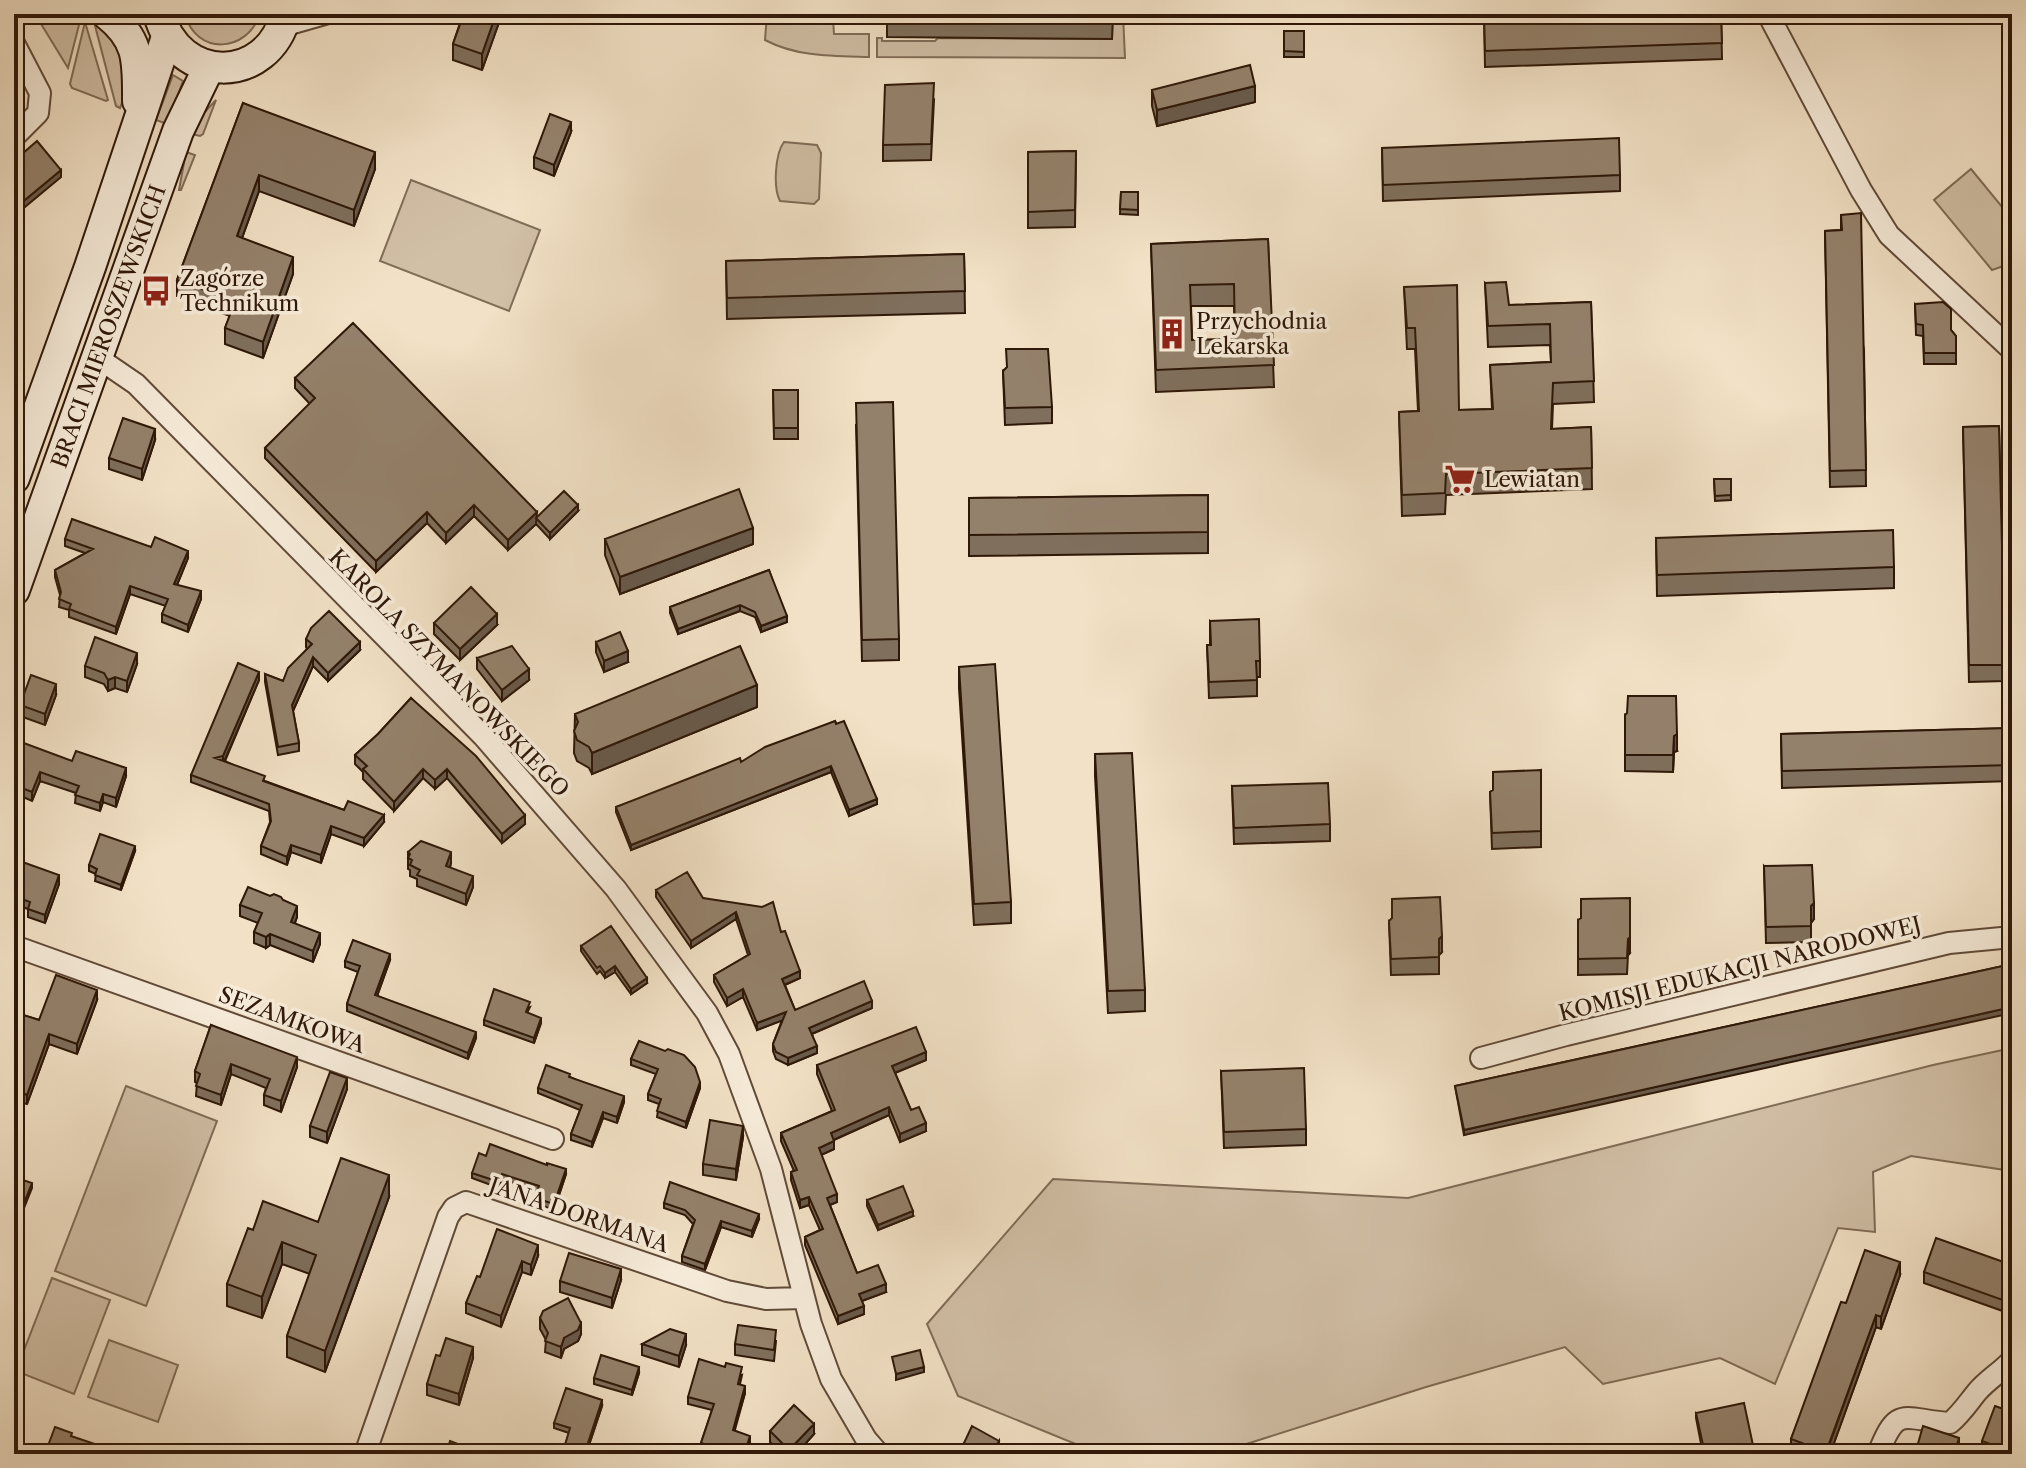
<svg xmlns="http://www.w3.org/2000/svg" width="2026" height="1468" font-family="'Libre Caslon Text',serif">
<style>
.green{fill:#d1bfa6;stroke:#806c57;stroke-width:2}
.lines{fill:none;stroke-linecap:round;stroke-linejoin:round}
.street-casing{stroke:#604a38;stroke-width:24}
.secondary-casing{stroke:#2f1808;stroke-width:34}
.street{stroke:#f7ecda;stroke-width:20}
.secondary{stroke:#f7ecda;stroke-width:30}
.wall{fill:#7f6f5c;stroke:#2f1808;stroke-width:2;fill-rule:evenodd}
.shaded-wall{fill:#685a4b;stroke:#2f1808;stroke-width:2}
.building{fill:#94816b;stroke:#2f1808;stroke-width:2;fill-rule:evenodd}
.labels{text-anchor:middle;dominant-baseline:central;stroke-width:7;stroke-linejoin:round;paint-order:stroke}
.poi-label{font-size:22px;fill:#2f1808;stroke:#f7ecda;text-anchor:start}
.street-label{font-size:22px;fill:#2f1808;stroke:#f7ecda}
</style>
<rect width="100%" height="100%" fill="#f2e1c6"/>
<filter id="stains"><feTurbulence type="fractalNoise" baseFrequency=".0025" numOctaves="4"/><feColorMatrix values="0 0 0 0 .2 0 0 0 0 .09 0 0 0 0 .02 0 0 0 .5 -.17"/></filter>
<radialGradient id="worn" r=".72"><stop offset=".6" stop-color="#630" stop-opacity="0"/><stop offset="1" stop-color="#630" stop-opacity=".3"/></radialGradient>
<!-- green -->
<path class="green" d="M35 14H52L80 21 68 68Z
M185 14H260C247 53 196 56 185 14Z
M767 14H778L779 19H833L834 34H869V57C833 56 797 57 765 40Z
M1113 14H1123L1125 58 877 57V38H882V41H935L938 38 1112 39Z
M93 18 117 36 127 90 120 108 116 106Z
M85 22 108 100 106 101 72 88 70 84Z
M173 75 183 81 167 124 156 120Z
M216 100 203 134 200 136 192 134 202 115Z
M784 142 817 145 821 153 819 199 814 204 780 201C773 188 775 154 784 142Z
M186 152 195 155 181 190H179Z
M1971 169 2012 219V263L1992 270 1934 200Z
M411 180 540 230 509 311 380 261Z
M2012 1048V1171L1911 1156 1873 1172 1875 1232 1838 1228 1775 1384 1720 1358 1603 1384 1565 1347 1426 1387 1215 1454H1100L958 1396 927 1324 1053 1179 1408 1198 1933 1065Z
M126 1086 217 1121 146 1306 55 1271Z
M52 1278 110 1300 74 1394 16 1371Z
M109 1340 178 1365 158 1422 88 1397Z"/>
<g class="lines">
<!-- street casing -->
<g class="street-casing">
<path id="street" d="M1768 14 1861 190 1889 235 2012 350
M283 26 325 14
M14 43 40 93 38 113 14 137
M98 358 136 384 483 736 616 889 707 1013 729 1054 771 1169 811 1324 831 1379 866 1439 879 1454
M14 946 553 1139
M1481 1058 1566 1035 1949 943 2012 937
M365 1454 448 1217 454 1208 466 1202 727 1291 766 1299 804 1298
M1878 1454C1898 1403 1903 1420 1950 1423 1961 1414 1968 1403 1977 1392 1987 1380 2001 1372 2012 1360"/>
</g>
<!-- secondary casing -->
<g class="secondary-casing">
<g id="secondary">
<path d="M107 14C140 40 138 62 138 101"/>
<path d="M159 14C178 85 268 86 286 14"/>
<path d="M14 478 90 267 167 37"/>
<path id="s1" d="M14 590 178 131 209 67"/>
</g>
</g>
<!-- street -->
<use href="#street" class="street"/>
<!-- secondary -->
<use href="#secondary" class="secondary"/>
</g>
<!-- wall -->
<path class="wall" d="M460 14H502L482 70 453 60V44L460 23Z
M887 14H1113L1112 39 887 37Z
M1484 14H1721L1722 59 1485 67Z
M1284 31H1304V57H1284Z
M1152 90 1255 102 1157 126 1152 106Z
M934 100 931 160 883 161V145Z
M243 103 375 169 354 226 259 191 242 238 293 274 263 358 225 344V328L230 316 177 296V280Z
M571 132 554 176 534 168V157Z
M1382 148 1620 175V191L1383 201Z
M1076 151 1075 227 1028 228V152Z
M1121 192H1138V215L1120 214Z
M1841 215 1864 350 1866 486 1830 487 1825 231 1841 230Z
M1268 239 1274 387 1156 392 1151 244ZM1191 306H1234L1235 339 1192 340Z
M964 254 965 313 727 319 726 261Z
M1485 283 1509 305 1591 302 1594 402 1553 404 1552 429 1591 427 1592 489 1446 495 1445 514 1402 516 1399 412 1418 411 1415 349H1407L1404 287 1459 410 1492 409 1490 365 1551 362 1550 345 1488 347Z
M1915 304 1951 330 1956 336V364H1924L1923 336 1916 335Z
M1003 371 1052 407V423L1005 425Z
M295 378 537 517 578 511 550 539 536 524 508 550 474 516 446 543 427 523 376 572 265 458V448L310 404 295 388Z
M773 390H798V439H774Z
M856 424 899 639V660L862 661Z
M1999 426 2005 681 1969 682 1963 427Z
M155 440 142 480 109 469V458Z
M1714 479H1731V500L1715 501Z
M1208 495V553L969 556V498Z
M1656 538 1894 567V588L1657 596Z
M65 539 151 547 188 558 177 585 201 599 188 632 162 622V614L166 606 130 594 116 634 69 617V610L59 607 60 595 55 577V570L85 553 65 546Z
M605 539 753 544 620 594 605 555Z
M769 570 787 622 761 632 755 617 740 611 678 634 670 613V607Z
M1210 621 1260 661V677H1257V696L1209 698 1207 645H1210Z
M434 623 497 625 460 660 434 634Z
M306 639 360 650 328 681 313 666 293 711 299 743V751L278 755 265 682V674L283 681 307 649 306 647Z
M596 642 628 662 604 672 596 652Z
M477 658 529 680 502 701 477 669Z
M137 664 127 692 115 688 108 691 104 684 85 677V666Z
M959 667 1011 902V923L974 925 959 688Z
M259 680 225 761 265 781 344 810 384 822 364 846 331 834 321 863 291 852 287 865 261 854V846L270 822 269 811 191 782V775Z
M56 695 45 725 20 716V705Z
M411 698 525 824 502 843 447 778 435 789 423 778 394 811 363 779V772L355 764V755L378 734Z
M757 707 592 774 589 768 577 761 574 753 575 714Z
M1625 715 1677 751 1674 752 1673 772 1625 771Z
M835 721 877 804 849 816 831 772 631 850 616 812V807L741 762Z
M2012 728V781L1782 788 1781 734Z
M1095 754 1145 990V1011L1108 1013 1095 776Z
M14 760 72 761 126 776 116 807 103 802 100 811 75 803 76 793 40 781 32 801 14 793Z
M1541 770V847L1492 849 1490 792Z
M1232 786 1330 824V841L1234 844Z
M135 851 121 890 95 881 96 874 89 871V865Z
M408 852 451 863 450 868 473 887 466 905 417 886V879L410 876V870L408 869Z
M14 859 59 884 45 923 28 917V909L14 904Z
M1764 866 1814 919 1811 923V942L1766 943Z
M656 890 703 898 781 932 800 978 785 985 795 1010 872 1008 812 1034 817 1053 788 1065 776 1059 773 1051V1044L782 1020 757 1030 743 997 727 1006 714 982V975L748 955 736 919 691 948 656 897Z
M283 900 297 917 295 923 320 944 313 962 270 945 266 948 254 943V932L258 923 240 916V905Z
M1578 920 1630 953 1628 955 1627 974 1578 975Z
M1389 921 1442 952 1439 955V974L1391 975Z
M581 946 647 983 631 994 615 972 605 978 600 971 597 974 581 951Z
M390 960 377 996 476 1038 468 1059 347 1011V1004L358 972 345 967V961Z
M2012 964 1464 1135 1455 1086Z
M97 1000 77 1054 49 1044 27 1104 14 1100V1012L39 1020Z
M530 1007 527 1013 541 1023 534 1043 484 1025V1020Z
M211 1025 297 1067 281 1112 264 1105V1095L266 1088 231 1074 221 1105 196 1096 197 1083 195 1082V1071Z
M639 1041 700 1088 686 1128 657 1117 659 1104 648 1100V1094L656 1074 631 1065V1059Z
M926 1060 895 1073 911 1110 926 1131 900 1142 889 1115 834 1140V1149L821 1155 837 1202 830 1205 857 1273 886 1292 862 1301 864 1314 838 1324 805 1245V1237L820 1230 809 1205 800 1208 791 1180V1172L794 1171 781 1141V1133L832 1111 817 1074V1065Z
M1221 1071 1306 1129V1145L1224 1148Z
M570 1077 624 1102 617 1123 603 1118 592 1147 571 1140V1134L580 1110 538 1093V1088Z
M347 1089 327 1143 310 1137V1126Z
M743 1137 736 1180 703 1175V1164Z
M486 1156 566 1174 554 1210 535 1203V1198L538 1191 502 1179 499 1188 472 1178V1173Z
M389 1197 325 1372 287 1357V1336L310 1274 282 1264 262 1318 227 1306V1284L253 1230 318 1222Z
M867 1200 913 1216 878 1230 867 1206Z
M664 1203 759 1219 752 1237 721 1227 705 1270 682 1262V1256L693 1224 685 1215 664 1208Z
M538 1256 531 1275 522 1272 501 1327 466 1313V1303L480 1277Z
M2012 1265 2011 1314 1924 1283V1272Z
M1900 1275 1881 1329 1876 1327 1830 1454H1797L1791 1452V1439L1846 1303Z
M621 1280 612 1308 560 1292V1281Z
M540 1318 581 1334 578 1341 564 1349 561 1358 545 1352 546 1340 540 1329Z
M776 1341 774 1361 735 1355V1344Z
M642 1344 686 1345 679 1367 642 1355Z
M440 1356 473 1358 459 1405 427 1395V1384Z
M639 1373 632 1395 594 1384V1378Z
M742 1375 740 1384 745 1393 734 1430 750 1443 746 1454H713L701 1450V1443L712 1410 688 1404V1397Z
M602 1406 586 1454H574L565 1451V1445L569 1433 554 1428V1423Z
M2012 1412V1454H1988L1982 1452V1441Z
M1696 1413 1754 1450V1454H1703L1696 1418Z
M770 1431 814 1434 796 1454H782L770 1442Z
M964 1443 999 1452 997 1454H964Z"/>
<!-- shaded-wall -->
<path class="shaded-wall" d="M496 14H502L482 70V54Z
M1255 86V102L1157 126V110Z
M571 122V132L554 176V165Z
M375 152V169L354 226V210Z
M61 170V177L14 216V209Z
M259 175V191L237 252V236Z
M293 257V274L263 358V342Z
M155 429V440L142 480V469Z
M474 505V516L446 543V533Z
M578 505V511L550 539V533Z
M427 512V523L376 572V561Z
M537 512 536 524 508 550V540Z
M753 528V544L620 594V577Z
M188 551V558L174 592V584Z
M130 586V594L116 634V627Z
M201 591V599L188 632V625Z
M740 605V611L678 634V629Z
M497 614V625L460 660V649Z
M787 616V622L761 632V626Z
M360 642V650L328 681V673Z
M628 651V662L604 672V661Z
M137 653V664L127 692V681Z
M313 657V666L292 713V705Z
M529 669V680L502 701V690Z
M259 672V680L223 764V756Z
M115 677V688L108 691V680Z
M56 684V695L45 725V714Z
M757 685V707L592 774V753Z
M1677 734V751L1674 752 1673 772 1674 736Z
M831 766V772L631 850V845Z
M126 768V776L116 807V798Z
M423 769V778L394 811V802Z
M447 769V778L435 789V780Z
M40 772V781L32 801V792Z
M103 794V802L100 811V803Z
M877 799V804L849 816V810Z
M384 815V822L364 846V838Z
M525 815V824L502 843V834Z
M331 826V834L321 863V855Z
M291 845V852L287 865V857Z
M135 846V851L121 890V885Z
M451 852V863L446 877V866Z
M59 875V884L45 923V915Z
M473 876V887L466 905V894Z
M1814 903V919L1811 923V906Z
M297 906V917L291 933V922Z
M736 912V919L691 948V941Z
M320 933V944L313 962V951Z
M270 934V945L266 948V937Z
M1442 936V952L1439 955V939Z
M1630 937V953L1628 955V939Z
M390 954V960L375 1002V995Z
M615 966V972L605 978V973Z
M800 971V978L782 986V979Z
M647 978V983L631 994V989Z
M743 989V997L727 1006V998Z
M97 990V1000L77 1054V1044Z
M872 1001V1008L809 1035V1028Z
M2012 1007V1013L1464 1135V1130Z
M786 1012V1019L757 1030V1023Z
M541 1018V1023L534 1043V1038Z
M476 1032V1038L468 1059V1053Z
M49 1034V1044L27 1104V1095Z
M817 1046V1053L788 1065V1058Z
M926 1052V1060L892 1074V1066Z
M297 1057V1067L281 1112V1101Z
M231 1064V1074L221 1105V1095Z
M347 1078V1089L327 1143V1132Z
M700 1082V1088L686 1128V1122Z
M624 1096V1102L617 1123V1117Z
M889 1107V1115L831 1141V1133Z
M603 1112V1118L592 1147V1142Z
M926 1123V1131L900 1142V1134Z
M743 1126V1137L736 1180V1169Z
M834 1141V1149L819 1156V1148Z
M566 1169V1174L554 1210V1204Z
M389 1175V1197L325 1372V1351Z
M32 1183V1188L14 1233V1228Z
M837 1194V1202L827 1206V1198Z
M809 1197V1205L800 1208V1200Z
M913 1211V1216L878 1230V1225Z
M759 1214V1219L752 1237V1231Z
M721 1221V1227L705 1270V1264Z
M282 1242V1264L262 1318V1297Z
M538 1245V1256L531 1275V1265Z
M522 1261V1272L501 1327V1316Z
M1900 1262V1275L1881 1329V1317Z
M621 1269V1280L612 1308V1298Z
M886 1284V1292L859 1302V1294Z
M864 1306V1314L838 1324V1316Z
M1876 1315V1327L1830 1454H1826Z
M581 1323V1334L578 1341 564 1349 561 1358V1347L564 1338Z
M686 1334V1345L679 1367V1356Z
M473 1347V1358L459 1405V1394Z
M639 1367V1373L632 1395V1390Z
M924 1367V1372L896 1380V1374Z
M745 1386V1393L733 1437V1430Z
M602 1400V1406L586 1454H585Z
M814 1424V1434L796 1454H789V1450Z
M750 1436V1443L746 1454H744Z
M1959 1438V1449L1958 1454H1954Z
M999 1441V1452L997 1454H991Z"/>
<!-- building -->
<path class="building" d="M461 14H496L482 54 453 44 463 16Z
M887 14H1112V17L887 16Z
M1484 14H1721L1722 43 1485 51Z
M1284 31H1304V52L1284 51Z
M1250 65 1255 86 1157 110 1152 90Z
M934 83 931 144 883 145 885 85Z
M243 103 375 152 354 210 259 175 237 236 293 257 263 342 225 328 235 301 177 280Z
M550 114 571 122 554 165 534 157Z
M1619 138 1620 175 1383 185 1382 148Z
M37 141 61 170 14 209V161Z
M1076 151 1075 210 1028 212V152Z
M1121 192H1138V210L1120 209Z
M1861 213 1866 470 1830 471 1825 231 1842 230 1841 215Z
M1268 239 1274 365 1156 370 1151 244ZM1234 284 1235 339 1192 340 1190 285Z
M964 254 965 291 727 298 726 261Z
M1506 282 1509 305 1591 302 1594 381 1553 383 1551 429 1591 427 1592 468 1446 474 1445 493 1402 495 1399 412 1419 411 1415 328H1407L1404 287 1457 285 1459 410 1493 409 1490 365 1551 362 1550 324 1488 326 1485 283Z
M1943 302 1951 309V330L1956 336V353H1924L1923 325 1916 324 1915 304Z
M353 323 537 512 508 540 474 505 446 533 427 512 376 561 265 448 315 398 295 378Z
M1006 349H1048L1052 407 1005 408 1003 371 1007 367Z
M773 390H798V428H774Z
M893 402 899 639 862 640 856 403Z
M123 418 155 429 142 469 109 458Z
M1999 426 2005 665H1969L1963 427Z
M1714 479H1731V495L1715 496Z
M739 489 753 528 620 577 605 539Z
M564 491 578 505 550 533 536 518Z
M1208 495V532L969 535V498Z
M72 519 151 547 155 537 188 551 174 584 201 591 188 625 162 614 168 599 130 586 116 627 69 609 71 604 59 599 61 592 55 570 93 549 65 539Z
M1893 530 1894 567 1657 575 1656 538Z
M769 570 787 616 761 626 755 612 740 605 678 629 670 607Z
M471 587 497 614 460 649 434 623Z
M329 611 360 642 328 673 313 657 292 705 299 743 278 747 265 674 283 681 288 668 312 644 306 639 311 628Z
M1259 619 1260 661H1256L1257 680 1209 682 1207 645H1211L1210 621Z
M620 632 628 651 604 661 596 642Z
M95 637 137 653 127 681 115 677 108 680 104 673 85 666Z
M512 646 529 669 502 690 477 658Z
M740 646 757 685 592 753 589 747 577 740 574 731 578 722 575 714Z
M238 663 259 672 223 756 215 758 265 776 263 781 344 810 348 801 384 815 364 838 331 826 321 855 291 845 287 857 261 846 271 821 269 804 191 775Z
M995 664 1011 902 974 904 959 667Z
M31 675 56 684 45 714 20 705Z
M1628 696H1676L1677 734 1674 736 1673 755H1625V715L1627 713Z
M411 698 476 756 525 815 502 834 447 769 435 780 423 769 394 802 363 769 367 766 355 755 378 734Z
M835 721 836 724 844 721 877 799 849 810 831 766 631 845 616 807 723 765 740 758 741 762 765 747Z
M2012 728V765L1782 771 1781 734Z
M21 742 72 761 76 751 126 768 116 798 103 794 100 803 75 795 79 786 40 772 32 792 14 785V760Z
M1132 753 1145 990 1108 991 1095 754Z
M1541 770V831L1492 833 1490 792 1493 790V772Z
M1328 783 1330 824 1234 828 1232 786Z
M100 834 135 846 121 885 95 875 97 869 89 865Z
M421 841 451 852 446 866 473 876 466 894 417 875 420 870 410 865 412 860 408 858 410 854 408 852Z
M14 859 59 875 45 915 28 909 30 902 14 896Z
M1812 865 1814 903 1811 906V926L1766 927 1764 866Z
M687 872 703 898 762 907 773 902 781 932 785 931 800 971 782 979 795 1010 864 981 872 1001 809 1028 817 1046 788 1058 776 1052 773 1044 786 1012 757 1023 743 989 727 998 714 975 750 954 736 912 691 941 656 890Z
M248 887 270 896 274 894 281 897 283 900 297 906 291 922 320 933 313 951 270 934 266 937 254 932 262 913 240 905Z
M1440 897 1442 936 1439 939V957L1391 959 1389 921 1392 918V899Z
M1630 898V937L1628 939 1627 958 1578 959V920L1581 918V899Z
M611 926 647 978 631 989 615 966 605 973 600 966 597 968 581 946Z
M353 940 390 954 375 995 476 1032 468 1053 347 1004 360 966 345 961Z
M2012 964V1007L1464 1130 1455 1086Z
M56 975 97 990 77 1044 49 1034 27 1095 14 1090V1012L39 1020Z
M494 989 530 1002 526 1012 541 1018 534 1038 484 1020Z
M211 1025 297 1057 281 1101 264 1095 270 1079 231 1064 221 1095 196 1086 200 1074 195 1071Z
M916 1027 926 1052 892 1066 911 1110 919 1107 926 1123 900 1134 889 1107 831 1133 834 1141 819 1148 837 1194 827 1198 857 1273 878 1265 886 1284 859 1294 864 1306 838 1316 805 1237 823 1229 809 1197 800 1200 791 1172 797 1170 781 1133 835 1110 817 1065Z
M639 1041 665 1051 668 1049 684 1055 695 1067 700 1082 686 1122 657 1111 661 1099 648 1094 658 1069 631 1059Z
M546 1065 570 1074 569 1077 624 1096 617 1117 603 1112 592 1142 571 1134 582 1105 538 1088Z
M1304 1068 1306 1129 1224 1132 1221 1071Z
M330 1072 347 1078 327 1132 310 1126Z
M710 1120 743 1126 736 1169 703 1164Z
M490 1144 547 1165V1163L566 1169 554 1204 535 1198 539 1186 502 1174 499 1182 472 1173 479 1153 486 1156Z
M341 1158 389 1175 325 1351 287 1336 316 1255 282 1242 262 1297 227 1284 248 1228 253 1230 263 1201 318 1222Z
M14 1177 32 1183 14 1228Z
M670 1182 759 1214 752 1231 721 1221 705 1264 682 1256 695 1220 685 1210 664 1203Z
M903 1186 913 1211 878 1225 867 1200Z
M497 1229 538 1245 531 1265 522 1261 501 1316 466 1303 477 1276 480 1277Z
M1936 1238 2012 1265V1299L2011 1303 1924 1272Z
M1865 1250 1900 1262 1881 1317 1876 1315 1826 1452 1791 1439 1841 1302 1846 1303Z
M569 1253 621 1269 612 1298 560 1281Z
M568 1298 581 1323 578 1330 564 1338 561 1347 545 1341 548 1333 540 1318 543 1311Z
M738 1325 776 1330 774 1350 735 1344Z
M670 1329 686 1334 679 1356 642 1344Z
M446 1338 473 1347 459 1394 427 1384 436 1355 440 1356Z
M920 1350 924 1367 896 1374 892 1357Z
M601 1355 639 1367 632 1390 594 1378Z
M699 1359 725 1367 726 1363 742 1367 738 1384 745 1386 733 1430 750 1436 744 1454H734L701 1443 714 1404 688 1397Z
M566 1388 602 1400 585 1452 565 1445 570 1428 554 1423Z
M1744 1403 1754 1450 1745 1452V1454H1705L1696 1413Z
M794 1405 814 1424 789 1450 770 1431Z
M1995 1406 2012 1412V1452L1982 1441Z
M972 1426 999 1441 991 1454H982L964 1443Z
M1923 1426 1959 1438 1954 1454H1915Z
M55 1427 72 1433 71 1436 98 1445 96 1449 110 1454H52L53 1453 46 1451Z
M450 1441 483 1454H446Z"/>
<!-- icons -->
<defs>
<g id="bus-bare" transform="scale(2.4)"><path d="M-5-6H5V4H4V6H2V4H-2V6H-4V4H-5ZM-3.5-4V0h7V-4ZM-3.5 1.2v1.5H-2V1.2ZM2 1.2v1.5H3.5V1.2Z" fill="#8f2418" stroke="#f7ecda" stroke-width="2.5" paint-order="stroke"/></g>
<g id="building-bare" transform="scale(2.4)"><path d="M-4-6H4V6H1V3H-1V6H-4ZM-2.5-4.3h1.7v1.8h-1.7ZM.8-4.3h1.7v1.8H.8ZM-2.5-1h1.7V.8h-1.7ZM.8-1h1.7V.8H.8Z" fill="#8f2418" stroke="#f7ecda" stroke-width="2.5" paint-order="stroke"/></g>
<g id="supermarket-bare" transform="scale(2.4)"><path d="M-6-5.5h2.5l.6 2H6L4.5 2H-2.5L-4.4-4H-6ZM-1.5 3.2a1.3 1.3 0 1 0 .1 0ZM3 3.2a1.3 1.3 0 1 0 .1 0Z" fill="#8f2418" stroke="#f7ecda" stroke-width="2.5" paint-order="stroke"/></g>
</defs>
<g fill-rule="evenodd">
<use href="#bus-bare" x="156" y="291"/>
<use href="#building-bare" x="1172" y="334"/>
<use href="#supermarket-bare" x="1460" y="479"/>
</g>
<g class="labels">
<!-- poi labels -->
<g class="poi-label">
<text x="180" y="278">Zagórze<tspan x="180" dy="25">Technikum</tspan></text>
<text x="1196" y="321">Przychodnia<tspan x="1196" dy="25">Lekarska</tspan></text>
<text x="1484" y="479">Lewiatan</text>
</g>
<!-- street labels -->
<g class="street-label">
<text stroke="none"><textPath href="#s1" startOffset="280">BRACI MIEROSZEWSKICH</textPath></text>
<text transform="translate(449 673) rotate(46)">KAROLA SZYMANOWSKIEGO</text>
<text transform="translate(1740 969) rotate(-14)">KOMISJI EDUKACJI NARODOWEJ</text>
<text transform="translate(292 1020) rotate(20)">SEZAMKOWA</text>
<text transform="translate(579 1215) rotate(19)">JANA DORMANA</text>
</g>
</g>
<!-- margin -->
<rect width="2026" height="1468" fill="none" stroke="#f2e1c6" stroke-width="48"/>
<rect x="16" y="16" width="1994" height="1436" fill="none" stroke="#2f1808" stroke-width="4"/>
<rect x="24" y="24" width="1978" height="1420" fill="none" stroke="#2f1808" stroke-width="2"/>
<rect width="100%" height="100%" filter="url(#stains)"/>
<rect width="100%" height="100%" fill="url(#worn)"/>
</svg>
